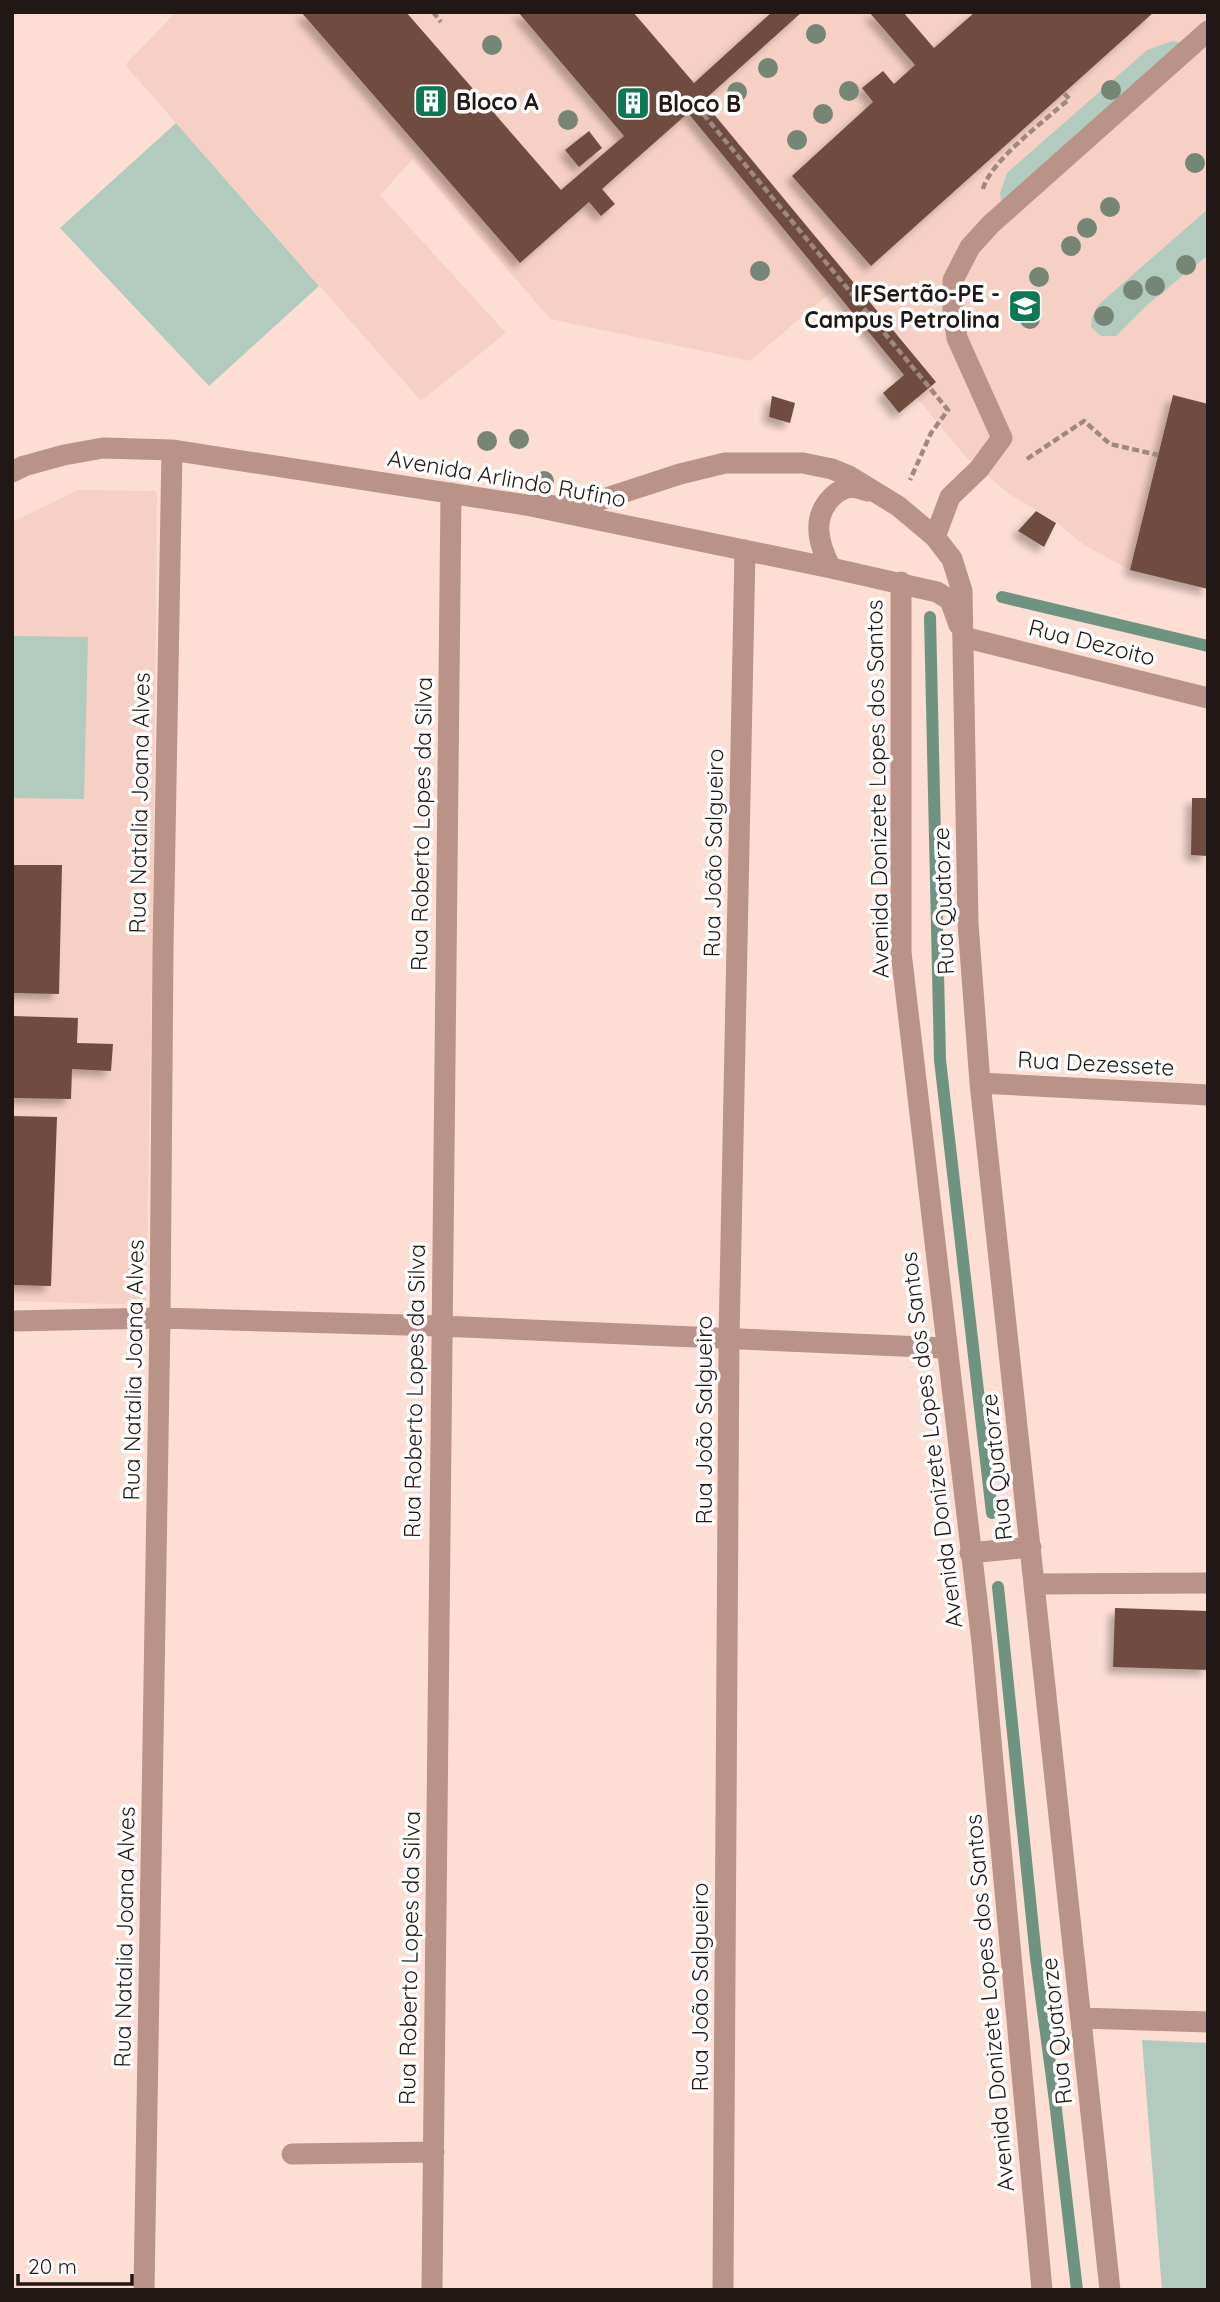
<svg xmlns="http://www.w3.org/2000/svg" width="1220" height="2302" font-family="Quicksand,sans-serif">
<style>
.built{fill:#f6d0c4}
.green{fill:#b2cbbe}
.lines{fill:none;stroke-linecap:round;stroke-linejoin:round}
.stream{stroke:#6e9481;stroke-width:12}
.building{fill:#6f4c41;filter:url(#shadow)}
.path{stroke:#9d8882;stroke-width:4.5;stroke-dasharray:7 3.5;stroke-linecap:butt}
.minor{stroke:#b99387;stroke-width:21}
.tree{fill:#758576}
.labels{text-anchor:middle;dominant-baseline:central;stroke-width:7;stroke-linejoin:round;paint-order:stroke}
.poi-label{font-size:23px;font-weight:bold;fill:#211714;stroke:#fff;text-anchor:start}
.street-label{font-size:23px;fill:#211714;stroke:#fff}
</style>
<defs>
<filter id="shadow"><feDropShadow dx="-6" dy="6" stdDeviation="3.5" flood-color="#0004"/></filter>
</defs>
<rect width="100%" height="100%" fill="#fcded5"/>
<!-- built -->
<path class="built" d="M176 12H1208V589L1130 570 1084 545 1056 522 1009 494 966 457 830 293 750 361 550 319 413 159 380 195 506 333 421 401 125 65Z
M78 490 157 491 154 863 146 1305 12 1301V522Z"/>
<!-- green -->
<path class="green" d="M1172 41 1188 44 1002 207 1000 193 1007 173 1147 50Z
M176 123 319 286 209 386 60 228Z
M1208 209V255L1146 306 1116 336H1101L1091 327 1092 317 1098 305Z
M12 636 88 637 84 799 12 798Z
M1142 2040 1208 2043V2290H1162Z"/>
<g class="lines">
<!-- stream -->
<path class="stream" d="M1002 597 1208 646
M930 617 940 1060 992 1513
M998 1587 1036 1958 1055 2101 1077 2290"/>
</g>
<!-- building -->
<path class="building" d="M301 12H406L561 190 624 136 518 12H633L694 83 772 12H802L703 101 936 382 899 413 883 393 904 375 688 113 602 189 615 204 601 216 589 202 520 263Z
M869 12H903L934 48 975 12H1154L871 266 792 176 873 102 862 88 883 71 894 84 915 65Z
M589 131 602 148 579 167 565 150Z
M1173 395 1208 404V589L1130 570Z
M772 396 795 403 790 423 769 417Z
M1036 511 1056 523 1044 547 1018 531Z
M1192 798H1208V856L1191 855Z
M12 865H62L59 994 12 993Z
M12 1016 78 1018 77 1043 113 1044 111 1071 72 1069 71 1099 12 1098Z
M12 1116 57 1117 51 1286 12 1285Z
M1115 1608 1208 1611V1670L1113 1667Z"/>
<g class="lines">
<!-- path -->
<path class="path" d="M433 12 441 22
M690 98 948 410 931 433 910 480
M983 189C990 161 1047 119 1069 99L1064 93
M1027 459 1084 421 1110 444 1158 455"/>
<!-- minor -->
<path class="minor" d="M12 472 24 466 64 455 103 448 172 450 526 505 831 568 937 592 950 600 959 625
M526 505 565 506 588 504 680 474 725 463H803L832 469 849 476 898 506 935 537 952 559 962 591 968 923 980 1083 1110 2290
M935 537 950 497 979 469 1002 438 957 338 953 311V280L970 247 991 224 1208 31
M831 568C818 544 811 517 833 496 845 485 854 486 868 491
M901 582V952L982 1643 1042 2290
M963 637 1208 698
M980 1083 1208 1095
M12 1321 160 1318 441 1326 946 1348
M970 1553 1031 1547
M1036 1584 1208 1583
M1081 2018 1208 2022
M292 2154 434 2152
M144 2290 160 1318 163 949 172 450
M432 2290 451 493
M723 2290 729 1339 745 550"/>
</g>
<!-- trees -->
<g class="tree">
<circle cx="816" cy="34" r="10"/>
<circle cx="492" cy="45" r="10"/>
<circle cx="768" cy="68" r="10"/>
<circle cx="1111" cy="90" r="10"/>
<circle cx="849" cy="91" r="10"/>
<circle cx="737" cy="92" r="10"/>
<circle cx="823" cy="114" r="10"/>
<circle cx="568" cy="120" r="10"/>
<circle cx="797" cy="140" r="10"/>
<circle cx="1195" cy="163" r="10"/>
<circle cx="1110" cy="207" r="10"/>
<circle cx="1087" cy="228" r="10"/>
<circle cx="1071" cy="246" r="10"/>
<circle cx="1186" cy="265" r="10"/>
<circle cx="760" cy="271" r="10"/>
<circle cx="1039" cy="277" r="10"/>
<circle cx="1155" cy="286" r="10"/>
<circle cx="1133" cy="290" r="10"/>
<circle cx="1104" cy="316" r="10"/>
<circle cx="1030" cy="319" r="10"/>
<circle cx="519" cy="439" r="10"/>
<circle cx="487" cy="441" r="10"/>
<circle cx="544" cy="481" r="10"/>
</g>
<!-- icons -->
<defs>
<g id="building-square" transform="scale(1.75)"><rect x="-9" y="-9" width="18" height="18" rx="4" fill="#0b7954" stroke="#fff"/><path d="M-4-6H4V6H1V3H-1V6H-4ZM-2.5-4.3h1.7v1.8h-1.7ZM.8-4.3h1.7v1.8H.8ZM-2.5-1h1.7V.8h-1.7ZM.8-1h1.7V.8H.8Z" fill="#fff"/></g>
<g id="university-square" transform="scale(1.75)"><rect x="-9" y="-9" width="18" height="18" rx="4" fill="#0b7954" stroke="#fff"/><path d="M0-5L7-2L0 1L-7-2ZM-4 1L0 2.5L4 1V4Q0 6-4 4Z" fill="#fff"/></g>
</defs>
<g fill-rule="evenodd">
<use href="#building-square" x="431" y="101"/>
<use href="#building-square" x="633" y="103"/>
<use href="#university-square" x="1025" y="306"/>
</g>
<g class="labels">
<!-- poi labels -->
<g class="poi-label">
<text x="456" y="101">Bloco A</text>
<text x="658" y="103">Bloco B</text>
<text x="1000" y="293" text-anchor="end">IFSertão-PE -<tspan x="1000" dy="26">Campus Petrolina</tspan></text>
</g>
<!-- street labels -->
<g class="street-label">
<text transform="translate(507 478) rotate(10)">Avenida Arlindo Rufino</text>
<text transform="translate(1092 642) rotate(14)">Rua Dezoito</text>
<text transform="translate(877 789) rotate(-91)">Avenida Donizete Lopes dos Santos</text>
<text transform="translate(139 803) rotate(-89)">Rua Natalia Joana Alves</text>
<text transform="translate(421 824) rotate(-89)">Rua Roberto Lopes da Silva</text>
<text transform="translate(713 853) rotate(-89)">Rua João Salgueiro</text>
<text transform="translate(943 901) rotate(-92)">Rua Quatorze</text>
<text transform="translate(1096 1063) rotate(3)">Rua Dezessete</text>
<text transform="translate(133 1370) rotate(-89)">Rua Natalia Joana Alves</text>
<text transform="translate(414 1391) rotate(-89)">Rua Roberto Lopes da Silva</text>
<text transform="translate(703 1420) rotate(-90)">Rua João Salgueiro</text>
<text transform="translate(931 1440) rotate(-97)">Avenida Donizete Lopes dos Santos</text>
<text transform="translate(996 1467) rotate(-96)">Rua Quatorze</text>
<text transform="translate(124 1937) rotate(-89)">Rua Natalia Joana Alves</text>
<text transform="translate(409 1958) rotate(-89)">Rua Roberto Lopes da Silva</text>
<text transform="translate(699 1987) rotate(-90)">Rua João Salgueiro</text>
<text transform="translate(989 2003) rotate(-95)">Avenida Donizete Lopes dos Santos</text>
<text transform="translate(1056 2031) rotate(-96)">Rua Quatorze</text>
</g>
</g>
<!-- border -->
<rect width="1220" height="2302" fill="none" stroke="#211714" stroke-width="28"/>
<!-- scale -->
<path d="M18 2274v10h114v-10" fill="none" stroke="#211714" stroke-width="3.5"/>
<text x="28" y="2274" font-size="21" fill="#211714" stroke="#ffffff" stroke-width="5" paint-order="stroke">20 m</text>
</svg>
